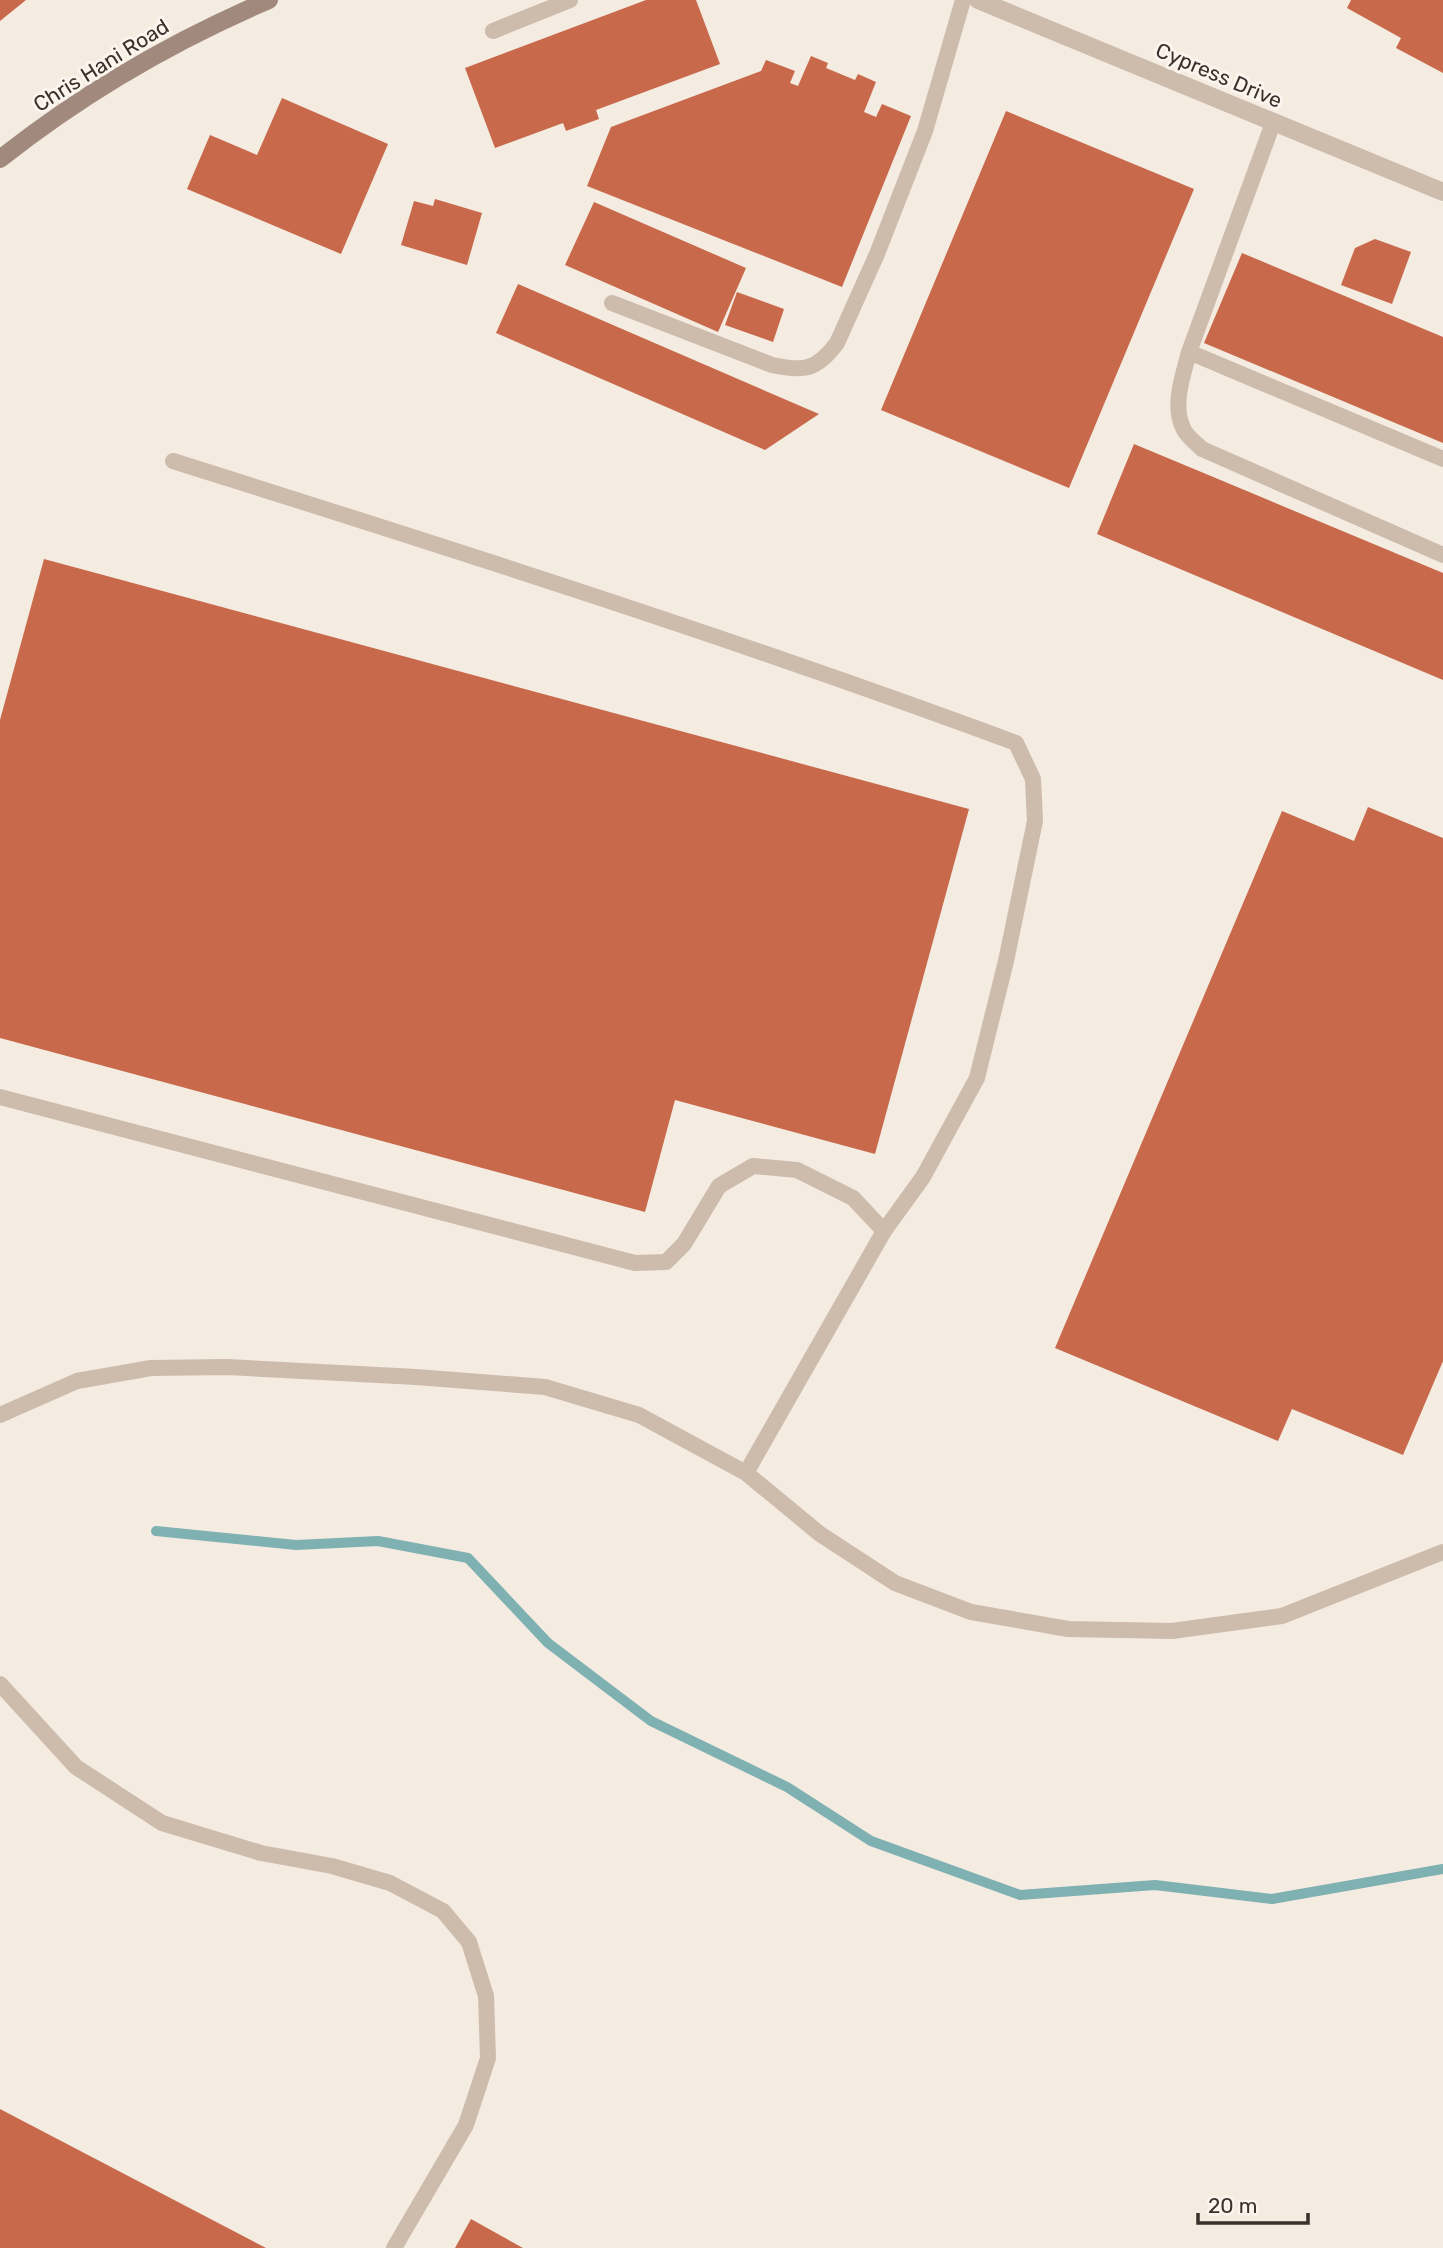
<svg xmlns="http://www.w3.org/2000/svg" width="1443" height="2248" font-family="Rubik,sans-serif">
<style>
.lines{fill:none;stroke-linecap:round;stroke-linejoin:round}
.stream{stroke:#7fb0b2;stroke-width:10}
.building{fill:#c8694b}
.lane{stroke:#cdbbac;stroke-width:16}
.street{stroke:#cdbbac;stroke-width:18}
.secondary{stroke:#a18a7d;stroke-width:18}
.labels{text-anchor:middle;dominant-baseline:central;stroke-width:6;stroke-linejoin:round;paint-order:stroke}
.street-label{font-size:21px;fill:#3b302b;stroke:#fbf5ee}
</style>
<rect width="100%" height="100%" fill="#f4ebe1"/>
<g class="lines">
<!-- stream -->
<path class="stream" d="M156 1531 296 1545 378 1541 468 1558 548 1643 651 1721 787 1787 871 1841 1020 1895 1155 1885 1272 1899 1443 1869"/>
</g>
<!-- building -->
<path class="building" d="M0 0H26L0 21Z
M646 0H696L720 64 596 110 599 119 566 131 563 123 495 148 465 68Z
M1351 0H1443V73L1396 48 1401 38 1347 8Z
M811 56 828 63 826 68 855 80 858 74 876 82 864 112 876 117 882 104 911 116 842 287 587 186 611 127 761 71 766 60 795 71 790 83 798 86Z
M282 98 388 144 341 254 187 189 210 135 257 155Z
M1006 111 1194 189 1069 488 881 410Z
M435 199 482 213 467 265 401 245 414 201 433 206Z
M594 202 746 268 718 332 565 265Z
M1375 239 1411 252 1392 304 1341 285 1355 248Z
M1242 253 1443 337V443L1204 343Z
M518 284 819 414 765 450 496 333Z
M737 292 784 309 773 342 725 325Z
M1134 444 1443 573V680L1097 534Z
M44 559 969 809 875 1154 675 1100 645 1212 0 1038V720Z
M1368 807 1443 838V1361L1403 1455 1292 1409 1278 1441 1055 1348 1282 811 1354 841Z
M0 2109 266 2248H0Z
M471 2219 523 2248H455Z"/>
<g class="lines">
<!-- lane -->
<path class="lane" d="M493 31 570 0
M1273 123 1189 352C1183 376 1172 404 1183 428 1186 436 1196 443 1202 449L1443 555
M612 303 772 365C804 372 817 370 837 343L877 254 925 131 963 0
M1189 352 1443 459
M173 461C456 550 738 640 1016 743L1033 779 1035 821 1006 961 977 1078 923 1177 884 1231 746 1473
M0 1097 635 1263 666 1262 684 1244 719 1186 753 1166 797 1170 853 1198 884 1231
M0 1415 77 1381 151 1368 227 1367 416 1377 545 1387 639 1415 746 1473 820 1534 895 1583 971 1612 1068 1629 1172 1631 1282 1616 1443 1552
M0 1684 76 1767 162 1823 261 1853 332 1866 390 1883 443 1911 469 1942 486 1996 488 2058 466 2125 394 2248"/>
<!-- street -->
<path class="street" d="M978 0 1443 192"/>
<!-- secondary -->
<path class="secondary" d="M0 159C82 94 173 41 269 0"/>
</g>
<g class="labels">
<!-- street labels -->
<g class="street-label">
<text transform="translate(101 65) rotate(-32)">Chris Hani Road</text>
<text transform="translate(1219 75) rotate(23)">Cypress Drive</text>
</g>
</g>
<!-- scale -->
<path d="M1198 2213v10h110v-10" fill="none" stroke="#3b302b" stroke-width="3.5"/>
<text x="1208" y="2213" font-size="21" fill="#3b302b" stroke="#fbf5ee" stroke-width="5" paint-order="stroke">20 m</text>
</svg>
